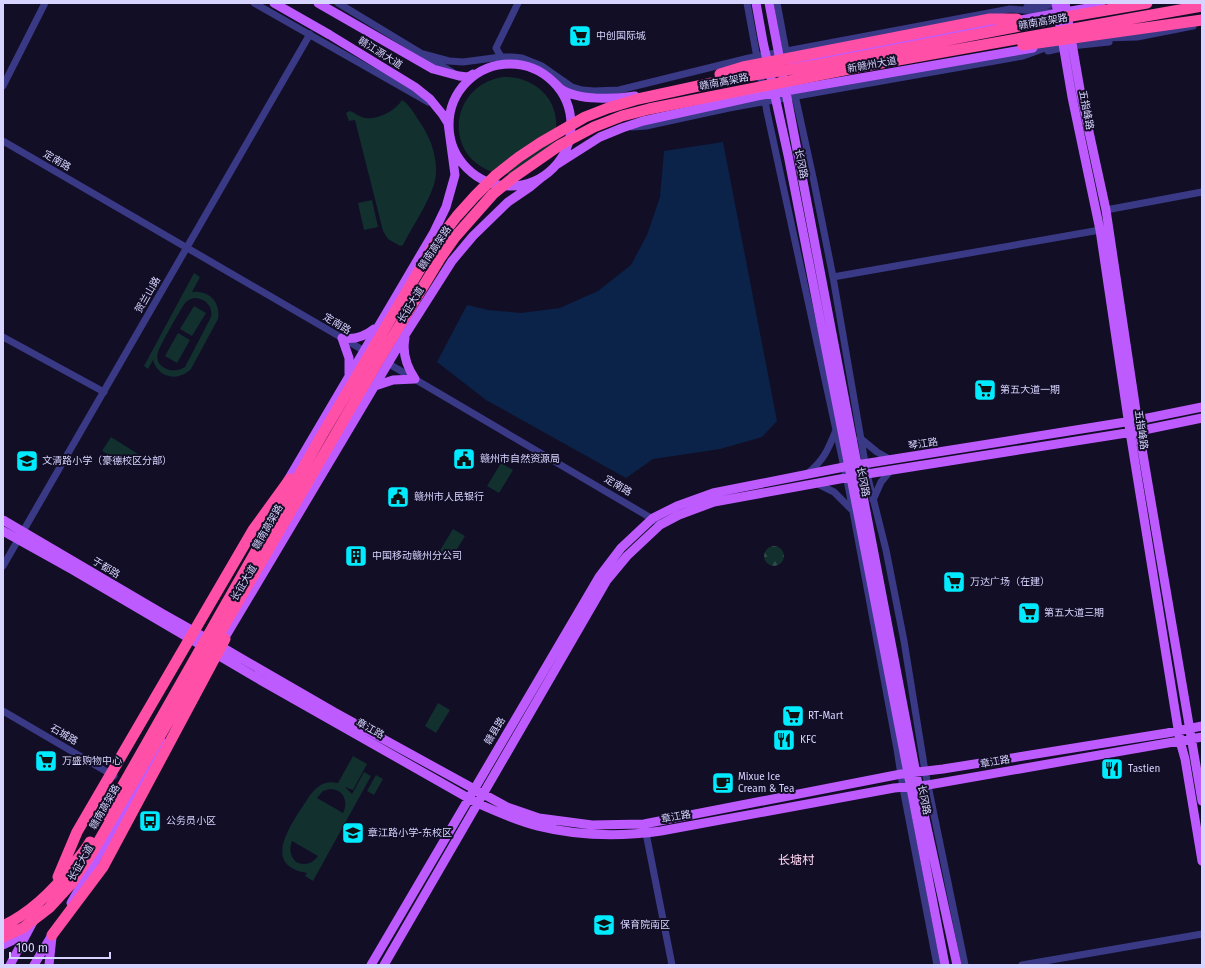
<svg xmlns="http://www.w3.org/2000/svg" width="1205" height="968" font-family="'Fira Sans','Noto Sans SC',sans-serif">
<style>
.green{fill:#11302e;fill-rule:evenodd}
.forest{fill:url(#forest-firs)}
.water{fill:#0b2349}
.lines{fill:none;stroke-linecap:round;stroke-linejoin:round}
.minor{stroke:#3a3986;stroke-width:7}
.major{stroke:#be5bff;stroke-width:9}
.highway-bridge{stroke:#ff4fa7;stroke-width:11}
.labels{text-anchor:middle;dominant-baseline:central;stroke-width:4;stroke-linejoin:round;paint-order:stroke}
.street-label{font-size:10px;fill:#d7d4ff;stroke:#120e26}
.poi-label{font-size:10px;fill:#d7d4ff;stroke:#120e26;text-anchor:start}
.quarter-label{font-size:12px;fill:#ffd6f1;stroke:#120e26}
</style>
<defs>
<pattern id="forest-firs" width="22" height="20" patternUnits="userSpaceOnUse"><rect width="22" height="20" fill="#11302e"/><path d="M5 1l3.5 6h-7zM16 11l3.5 6h-7z" fill="#334d4d"/></pattern>
</defs>
<rect width="100%" height="100%" fill="#120e26"/>
<!-- green -->
<path class="green" d="M503 77C533 76 559 98 556 129 556 135 555 143 551 147 547 152 537 157 531 161 526 164 518 172 511 174 506 175 498 173 493 172 442 155 450 85 503 77Z
M402 100C410 105 415 115 421 124 430 137 437 156 436 173 436 192 412 227 403 245L400 246 388 239 383 231 355 120 349 121 346 113 350 111C355 113 360 117 365 118 378 120 395 111 402 100Z
M372 200 378 227 364 230 358 203Z
M194 273 200 277 192 292C209 290 221 302 218 319L191 369C178 382 158 378 153 360L148 369 144 366ZM194 298C205 298 213 306 211 317L185 367C174 375 153 368 158 352 160 346 182 306 186 302 188 300 191 299 194 298Z
M194 306 206 313 192 336 180 329Z
M178 333 190 340 177 363 165 356Z
M111 437 138 454 129 467 102 451Z
M501 463 513 470 499 493 487 486Z
M453 529 465 536 451 559 439 552Z
M438 703 450 710 436 733 425 726Z
M353 756 367 764 353 790 345 787 352 794 364 772 371 776 313 881 305 876 307 873C257 865 296 818 310 795 318 785 325 780 338 783ZM330 789C343 789 349 801 343 813L317 798 323 791ZM292 841 318 856C312 864 305 866 296 862 290 856 289 849 292 841Z
M376 775 383 779 374 795 367 791Z"/>
<!-- forest -->
<path class="forest" d="M764 556a10 10 0 1 1 20 0a10 10 0 1 1-20 0Z"/>
<!-- water -->
<path class="water" d="M723 142 777 421 762 437 720 449 653 459 626 478 486 400 437 362 467 305 488 310 521 313 560 308 598 291 631 265 647 235 660 197 664 151Z"/>
<g class="lines">
<!-- minor -->
<path class="minor" d="M254 3 428 102
M338 3 452 72
M747 3 767 112 849 490 897 749 903 788 937 965
M777 3 788 62
M1027 7 1061 3
M1103 38 1137 37 1193 26
M1048 51 1071 46 1109 42
M423 54 449 61 463 62 501 57H512L522 58 542 66 572 87 582 90 594 91 619 90 749 58 1010 9 1051 12
M505 64 496 48 518 3
M3 86 45 3
M793 86 814 182 833 277 867 474 886 550 904 641 925 771 965 965
M632 127 646 126 729 108 1023 56 1056 44
M3 141 368 353
M1106 210 1202 192
M833 277 1100 230
M3 337 104 392
M384 361 656 521
M860 438 877 452 891 460
M807 474C824 460 828 450 836 430
M816 483 834 492 852 510
M873 500 881 482 891 470
M3 566 310 34
M3 711 114 776
M645 828 672 965
M1022 965 1202 934"/>
<!-- major -->
<path class="major" d="M274 3 330 35 415 87 430 99 443 115 448 123 455 175 446 207 434 232 285 485
M318 3 433 69 459 76 468 77 473 74
M756 3 763 42 788 155 849 467 945 965
M769 3 922 805 957 965
M1056 3 1072 97 1100 230 1130 432 1180 741 1185 759 1202 861
M1065 3 1081 95 1106 210 1139 431 1202 801
M449 125a61 61 0 1 1 122 0a61 61 0 1 1-122 0Z
M791 64C895 47 997 22 1101 6
M549 78C553 81 557 86 561 89 578 101 616 99 635 96
M556 165 600 137 622 128 643 121 757 96 1033 48
M342 338C354 340 364 337 374 329
M342 338 349 358V374
M405 338C402 353 407 367 415 379
M375 386 393 380 415 379
M3 520 163 614 220 646 334 712 507 807 539 818 592 825 644 824 901 774 943 769 1167 733 1202 726
M3 531 73 570 262 681 477 803C497 812 517 821 538 826 578 836 620 837 661 831L894 788 928 785 1202 737
M221 644 405 335 452 261 473 236 508 202 530 187 542 177
M71 903 163 743
M3 945 18 938 27 931
M10 965 34 920
M34 965 55 930
M49 965 52 937
M371 965 599 577 621 548 653 518 677 506 713 493 844 467 1138 420 1202 407
M384 965 607 580 627 556 660 525 679 515 714 502 867 474 1139 431 1202 418"/>
<!-- highway-bridge -->
<path class="highway-bridge" d="M1023 45 1202 20
M720 74 743 67 990 19H1017
M106 815 322 435 433 247 457 216 475 196 496 175 519 157 540 143 585 117 608 108 638 99 735 78 818 65 1066 17 1147 3
M58 877 77 832 253 530 290 479
M3 926C32 912 54 890 73 865 79 857 86 850 90 842
M52 935 103 867 225 639
M3 937 23 928 49 908 71 884 93 851 377 363 441 257 455 237 493 194 514 177 560 145 594 127 622 116 649 109 859 67 1202 6"/>
</g>
<!-- icons -->
<defs>
<g id="supermarket-square" transform="scale(1.15)"><rect x="-9" y="-9" width="18" height="18" rx="4" fill="#00ebff" stroke="#120e26"/><path d="M-6-5.5h2.5l.6 2H6L4.5 2H-2.5L-4.4-4H-6ZM-1.5 3.2a1.3 1.3 0 1 0 .1 0ZM3 3.2a1.3 1.3 0 1 0 .1 0Z" fill="#111"/></g>
<g id="civic-square" transform="scale(1.15)"><rect x="-9" y="-9" width="18" height="18" rx="4" fill="#00ebff" stroke="#120e26"/><path d="M-.6-6.5H3V-4.5H.6V-3L4-1V1h2V6H-6V1h2V-1L-.6-3ZM-1.2 2.5V6h2.4V2.5Z" fill="#111"/></g>
<g id="school-square" transform="scale(1.15)"><rect x="-9" y="-9" width="18" height="18" rx="4" fill="#00ebff" stroke="#120e26"/><path d="M0-5L7-2L0 1L-7-2ZM-4 1L0 2.5L4 1V4Q0 6-4 4Z" fill="#111"/></g>
<g id="building-square" transform="scale(1.15)"><rect x="-9" y="-9" width="18" height="18" rx="4" fill="#00ebff" stroke="#120e26"/><path d="M-4-6H4V6H1V3H-1V6H-4ZM-2.5-4.3h1.7v1.8h-1.7ZM.8-4.3h1.7v1.8H.8ZM-2.5-1h1.7V.8h-1.7ZM.8-1h1.7V.8H.8Z" fill="#111"/></g>
<g id="restaurant-square" transform="scale(1.15)"><rect x="-9" y="-9" width="18" height="18" rx="4" fill="#00ebff" stroke="#120e26"/><path d="M-5-6h1v4h1v-4h1v4h1v-4h1v5L-1.5 .5V6h-2V.5L-5-1ZM5-6V6H3V1.5H1.5Q1.5-4 5-6Z" fill="#111"/></g>
<g id="cafe-square" transform="scale(1.15)"><rect x="-9" y="-9" width="18" height="18" rx="4" fill="#00ebff" stroke="#120e26"/><path d="M-5.5-4.5H6V0H3Q3 3.5 0 3.5H-2.5Q-5.5 3.5-5.5 0ZM3-3.2v2h1.7v-2ZM-6 4.5H4V6H-6Z" fill="#111"/></g>
<g id="bus-square" transform="scale(1.15)"><rect x="-9" y="-9" width="18" height="18" rx="4" fill="#00ebff" stroke="#120e26"/><path d="M-5-6H5V4H4V6H2V4H-2V6H-4V4H-5ZM-3.5-4V0h7V-4ZM-3.5 1.2v1.5H-2V1.2ZM2 1.2v1.5H3.5V1.2Z" fill="#111"/></g>
</defs>
<g fill-rule="evenodd">
<use href="#supermarket-square" x="580" y="36"/>
<use href="#supermarket-square" x="985" y="390"/>
<use href="#civic-square" x="464" y="459"/>
<use href="#school-square" x="27" y="461"/>
<use href="#civic-square" x="398" y="497"/>
<use href="#building-square" x="356" y="556"/>
<use href="#supermarket-square" x="954" y="582"/>
<use href="#supermarket-square" x="1029" y="613"/>
<use href="#supermarket-square" x="793" y="716"/>
<use href="#restaurant-square" x="784" y="740"/>
<use href="#supermarket-square" x="46" y="761"/>
<use href="#restaurant-square" x="1112" y="769"/>
<use href="#cafe-square" x="723" y="783"/>
<use href="#bus-square" x="150" y="821"/>
<use href="#school-square" x="353" y="833"/>
<use href="#school-square" x="604" y="925"/>
</g>
<g class="labels">
<!-- street labels -->
<g class="street-label">
<text transform="translate(1043 22) rotate(-10)">赣南高架路</text>
<text transform="translate(380 53) rotate(32)">赣江源大道</text>
<text transform="translate(872 65) rotate(-10)">新赣州大道</text>
<text transform="translate(724 82) rotate(-11)">赣南高架路</text>
<text transform="translate(1086 110) rotate(79)">五指峰路</text>
<text transform="translate(57 161) rotate(30)">定南路</text>
<text transform="translate(801 164) rotate(79)">长冈路</text>
<text transform="translate(435 248) rotate(-56)">赣南高架路</text>
<text transform="translate(148 295) rotate(-60)">贺兰山路</text>
<text transform="translate(411 305) rotate(-58)">长征大道</text>
<text transform="translate(337 324) rotate(31)">定南路</text>
<text transform="translate(1141 430) rotate(81)">五指峰路</text>
<text transform="translate(923 444) rotate(-9)">琴江路</text>
<text transform="translate(863 482) rotate(79)">长冈路</text>
<text transform="translate(618 486) rotate(30)">定南路</text>
<text transform="translate(268 527) rotate(-60)">赣南高架路</text>
<text transform="translate(106 568) rotate(31)">于都路</text>
<text transform="translate(244 583) rotate(-59)">长征大道</text>
<text transform="translate(370 729) rotate(29)">章江路</text>
<text transform="translate(495 731) rotate(-59)">赣县路</text>
<text transform="translate(64 735) rotate(30)">石城路</text>
<text transform="translate(995 762) rotate(-10)">章江路</text>
<text transform="translate(924 800) rotate(79)">长冈路</text>
<text transform="translate(105 807) rotate(-60)">赣南高架路</text>
<text transform="translate(676 817) rotate(-10)">章江路</text>
<text transform="translate(81 863) rotate(-60)">长征大道</text>
</g>
<!-- poi labels -->
<g class="poi-label">
<text x="596" y="36">中创国际城</text>
<text x="1000" y="390">第五大道一期</text>
<text x="480" y="459">赣州市自然资源局</text>
<text x="42" y="461">文清路小学（豪德校区分部）</text>
<text x="414" y="497">赣州市人民银行</text>
<text x="372" y="556">中国移动赣州分公司</text>
<text x="970" y="582">万达广场（在建）</text>
<text x="1044" y="613">第五大道三期</text>
<text x="808" y="716">RT-Mart</text>
<text x="800" y="740">KFC</text>
<text x="62" y="761">万盛购物中心</text>
<text x="1128" y="769">Tastien</text>
<text x="738" y="777">Mixue Ice<tspan x="738" dy="12">Cream &amp; Tea</tspan></text>
<text x="166" y="821">公务员小区</text>
<text x="368" y="833">章江路小学-东校区</text>
<text x="620" y="925">保育院南区</text>
</g>
<!-- quarter labels -->
<g class="quarter-label">
<text x="796" y="860">长塘村</text>
</g>
</g>
<!-- border -->
<rect width="1205" height="968" fill="none" stroke="#d7d4ff" stroke-width="8"/>
<!-- scale -->
<path d="M10 952v6h100v-6" fill="none" stroke="#d7d4ff" stroke-width="2"/>
<text x="16" y="952" font-size="12" fill="#d7d4ff" stroke="#120e26" stroke-width="3" paint-order="stroke">100 m</text>
</svg>
